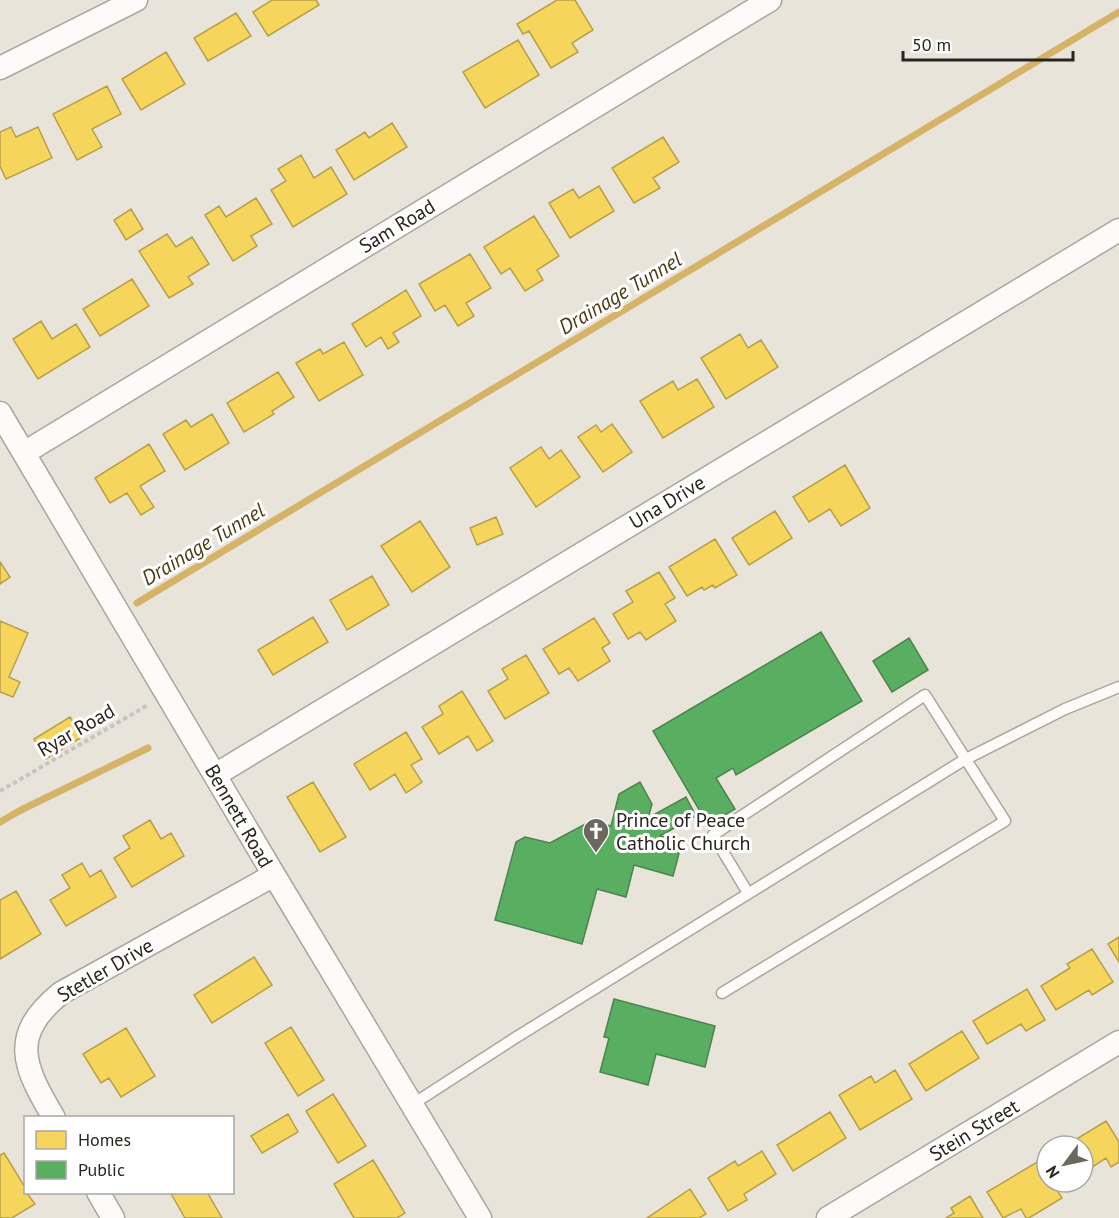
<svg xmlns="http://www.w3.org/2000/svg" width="1119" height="1218" font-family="'PT Sans',sans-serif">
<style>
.homes{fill:#f6d55c;stroke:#b8a049;stroke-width:1.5}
.public{fill:#5aae61;stroke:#4b854d;stroke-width:1.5}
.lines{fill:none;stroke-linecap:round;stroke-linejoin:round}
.stream{stroke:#d5b368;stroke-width:7}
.service-casing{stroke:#aaa69e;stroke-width:13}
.minor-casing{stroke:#aaa69e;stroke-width:25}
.path{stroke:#c7c5c1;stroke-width:4;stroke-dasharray:4.5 3;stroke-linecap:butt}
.service{stroke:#fcfbf9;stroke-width:10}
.minor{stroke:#fcfbf9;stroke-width:22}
.labels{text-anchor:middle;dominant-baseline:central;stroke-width:6;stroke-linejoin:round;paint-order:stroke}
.street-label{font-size:20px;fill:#28251e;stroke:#fff}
.poi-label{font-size:20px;fill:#28251e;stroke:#fff;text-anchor:start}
.water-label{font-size:21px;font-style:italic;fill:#4d3a10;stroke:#fff}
</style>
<rect width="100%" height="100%" fill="#e9e4d9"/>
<!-- homes -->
<path class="homes" d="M272 0H316L319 5 268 36 253 12Z
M557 0H575L593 30 572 43 578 52 551 68 529 31 523 34 517 24Z
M236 13 251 36 208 61 194 38Z
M518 40 539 75 485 108 463 72Z
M166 52 185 84 141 110 122 79Z
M107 86 121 114 92 129 102 147 77 160 53 114Z
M392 123 407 147 354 180 336 150 365 132 369 138Z
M11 127 16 137 38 127 52 158 6 179 0 166V132Z
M663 137 679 162 653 178 660 188 634 203 612 168Z
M301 155 314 178 331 167 347 194 293 227 271 190 286 181 278 169Z
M599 186 614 211 570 238 549 203 573 189 579 198Z
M256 198 272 224 251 236 257 246 233 261 205 215 219 206 226 217Z
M131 209 143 229 126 240 114 220Z
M534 216 559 256 537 270 543 280 525 291 510 268 501 274 484 247Z
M167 234 176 247 192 237 209 264 188 277 193 284 169 298 139 251Z
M470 254 491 288 466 303 474 316 458 326 445 305 435 311 419 284Z
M132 279 149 306 100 336 83 309Z
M406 290 421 316 393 333 399 342 388 349 381 337 366 347 352 324Z
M41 321 52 339 76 324 90 347 38 379 13 339Z
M740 334 748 348 761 340 778 367 726 399 701 358Z
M344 342 363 375 319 401 296 363 320 349 323 354Z
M278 372 294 397 272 411 274 414 244 432 227 403Z
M697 379 714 407 663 438 640 401 673 381 678 390Z
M212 414 229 443 185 470 163 434 186 420 191 427Z
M612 424 632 452 603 472 578 437 596 425 601 432Z
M149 444 165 471 140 486 154 507 141 515 127 493 110 503 95 478Z
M541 447 549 459 561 450 580 477 536 507 510 468Z
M845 465 870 508 841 526 830 509 809 522 793 497Z
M775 511 792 538 749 565 732 538Z
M496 517 503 534 477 545 470 528Z
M420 521 450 567 412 592 381 546Z
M715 539 737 575 715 588 713 585 704 590 702 587 687 596 669 567Z
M0 562 10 577 0 584Z
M659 572 675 598 665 604 676 621 646 640 640 632 628 639 613 614 633 602 626 591Z
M372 576 389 605 347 630 330 600Z
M313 617 328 642 273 675 258 650Z
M594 618 610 643 602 648 610 661 578 681 569 668 559 674 543 649Z
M0 621 28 633 9 677 20 682 13 697 0 692Z
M526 655 549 693 505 719 488 691 508 679 502 669Z
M462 691 493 741 477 751 468 736 439 754 422 727 443 714 439 706Z
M70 717 82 737 46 759 34 739Z
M406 732 422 759 411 765 422 782 406 793 395 774 370 790 354 764Z
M313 782 346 837 320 852 287 797Z
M150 820 161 839 171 833 184 856 132 887 114 858 130 848 123 836Z
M82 863 90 877 101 870 116 897 66 926 50 900 70 888 62 875Z
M16 891 41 934 0 959V900Z
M1119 937V962L1108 944Z
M1092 949 1113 982 1092 995 1089 990 1056 1010 1041 986 1070 968 1067 964Z
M254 957 272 985 212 1023 194 995Z
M1027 989 1045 1020 1026 1031 1021 1024 987 1044 973 1021Z
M291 1027 324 1080 298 1096 265 1043Z
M126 1028 155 1076 121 1097 109 1078 101 1083 83 1054Z
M962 1031 979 1058 926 1091 909 1064Z
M895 1070 912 1099 860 1130 839 1095 871 1076 875 1083Z
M333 1094 366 1146 338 1163 306 1111Z
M830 1112 846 1138 793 1171 777 1145Z
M288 1114 298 1132 262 1153 251 1136Z
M1106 1121 1119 1142V1162L1111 1167 1106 1158 1083 1173V1146H1065Z
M762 1151 776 1174 744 1194 747 1200 728 1211 708 1178 735 1161 738 1166Z
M4 1153 26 1189V1192L35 1204 12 1218H0V1155Z
M373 1160 405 1213 397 1218H354L334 1184Z
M1039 1161 1047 1174V1182H1052L1062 1198 1029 1218H1026L1021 1209 1003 1218 987 1192Z
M690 1189 706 1214 699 1218H647Z
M170 1192H207L222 1218H185Z
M970 1196 983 1218H946L954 1213 951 1208Z"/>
<!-- public -->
<path class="public" d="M821 632 862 701 736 775 733 768 716 778 735 809 708 825 653 731Z
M909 638 928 670 892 692 873 661Z
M640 782 652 804 648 818 686 797 696 816 660 836 682 842 673 876 634 865 626 897 597 889 582 944 495 920 516 842 525 837 550 843 591 821 611 826 619 794Z
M614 999 715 1026 705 1067 656 1054 648 1085 600 1072 609 1038 604 1037Z"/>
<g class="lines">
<!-- stream -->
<path class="stream" d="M137 603 1119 12
M0 822 21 810 148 748"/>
<!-- service casing -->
<g class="service-casing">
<path id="service" d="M722 993 1005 821 925 695 713 835 748 893
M413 1104 515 1038 964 760 1065 709 1119 687"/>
</g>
<!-- minor casing -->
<g class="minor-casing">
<path id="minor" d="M0 68 136 0
M0 413 274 875 480 1218
M24 453 770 0
M215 775 1119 230
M54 1118C24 1067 8 1036 61 993L274 875
M98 1192 113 1218
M828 1218 1119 1042"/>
</g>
<!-- path -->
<path class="path" d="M0 791 148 705"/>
<!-- service -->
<use href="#service" class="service"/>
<!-- minor -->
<use href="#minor" class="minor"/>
</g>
<!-- icons -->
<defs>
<g id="church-pin" transform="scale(1.35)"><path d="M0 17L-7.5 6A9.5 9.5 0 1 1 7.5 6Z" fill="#6c685f" stroke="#fff"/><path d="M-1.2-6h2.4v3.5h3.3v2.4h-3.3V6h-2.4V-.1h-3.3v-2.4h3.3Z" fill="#fff"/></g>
</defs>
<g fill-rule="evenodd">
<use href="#church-pin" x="596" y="831"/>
</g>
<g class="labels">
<!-- street labels -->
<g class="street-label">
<text transform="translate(397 226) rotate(-31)">Sam Road</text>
<text transform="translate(667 502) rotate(-31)">Una Drive</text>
<text transform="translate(76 730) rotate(-30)">Ryar Road</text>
<text transform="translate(239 816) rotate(60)">Bennett Road</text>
<text transform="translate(105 970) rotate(-30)">Stetler Drive</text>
<text transform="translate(974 1130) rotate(-31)">Stein Street</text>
</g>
<!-- poi labels -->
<g class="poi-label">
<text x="616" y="820">Prince of Peace<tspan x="616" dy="23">Catholic Church</tspan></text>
</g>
<!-- water labels -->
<g class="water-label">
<text transform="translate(620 293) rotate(-31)">Drainage Tunnel</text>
<text transform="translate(203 544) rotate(-31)">Drainage Tunnel</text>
</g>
</g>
<!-- legend -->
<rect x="24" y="1116" width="210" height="78" fill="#ffffff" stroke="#a9a8a5" stroke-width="1.5"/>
<rect x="36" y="1131" width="30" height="18" fill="#f6d55c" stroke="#a9a8a5" stroke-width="1.5"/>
<text x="78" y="1146" font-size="18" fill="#28251e">Homes</text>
<rect x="36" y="1161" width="30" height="18" fill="#5aae61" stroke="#a9a8a5" stroke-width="1.5"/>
<text x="78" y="1176" font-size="18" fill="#28251e">Public</text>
<!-- north arrow -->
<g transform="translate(1065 1164) rotate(237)"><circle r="28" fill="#ffffff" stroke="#a9a8a5" stroke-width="1.5"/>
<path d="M0-4.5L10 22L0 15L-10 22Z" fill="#6c685f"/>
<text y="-9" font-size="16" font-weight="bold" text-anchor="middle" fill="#28251e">N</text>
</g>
<!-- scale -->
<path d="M903 51v9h170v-9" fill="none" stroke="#28251e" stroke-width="3"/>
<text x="912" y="51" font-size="18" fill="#28251e" stroke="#ffffff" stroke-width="4.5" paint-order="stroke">50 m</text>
</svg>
